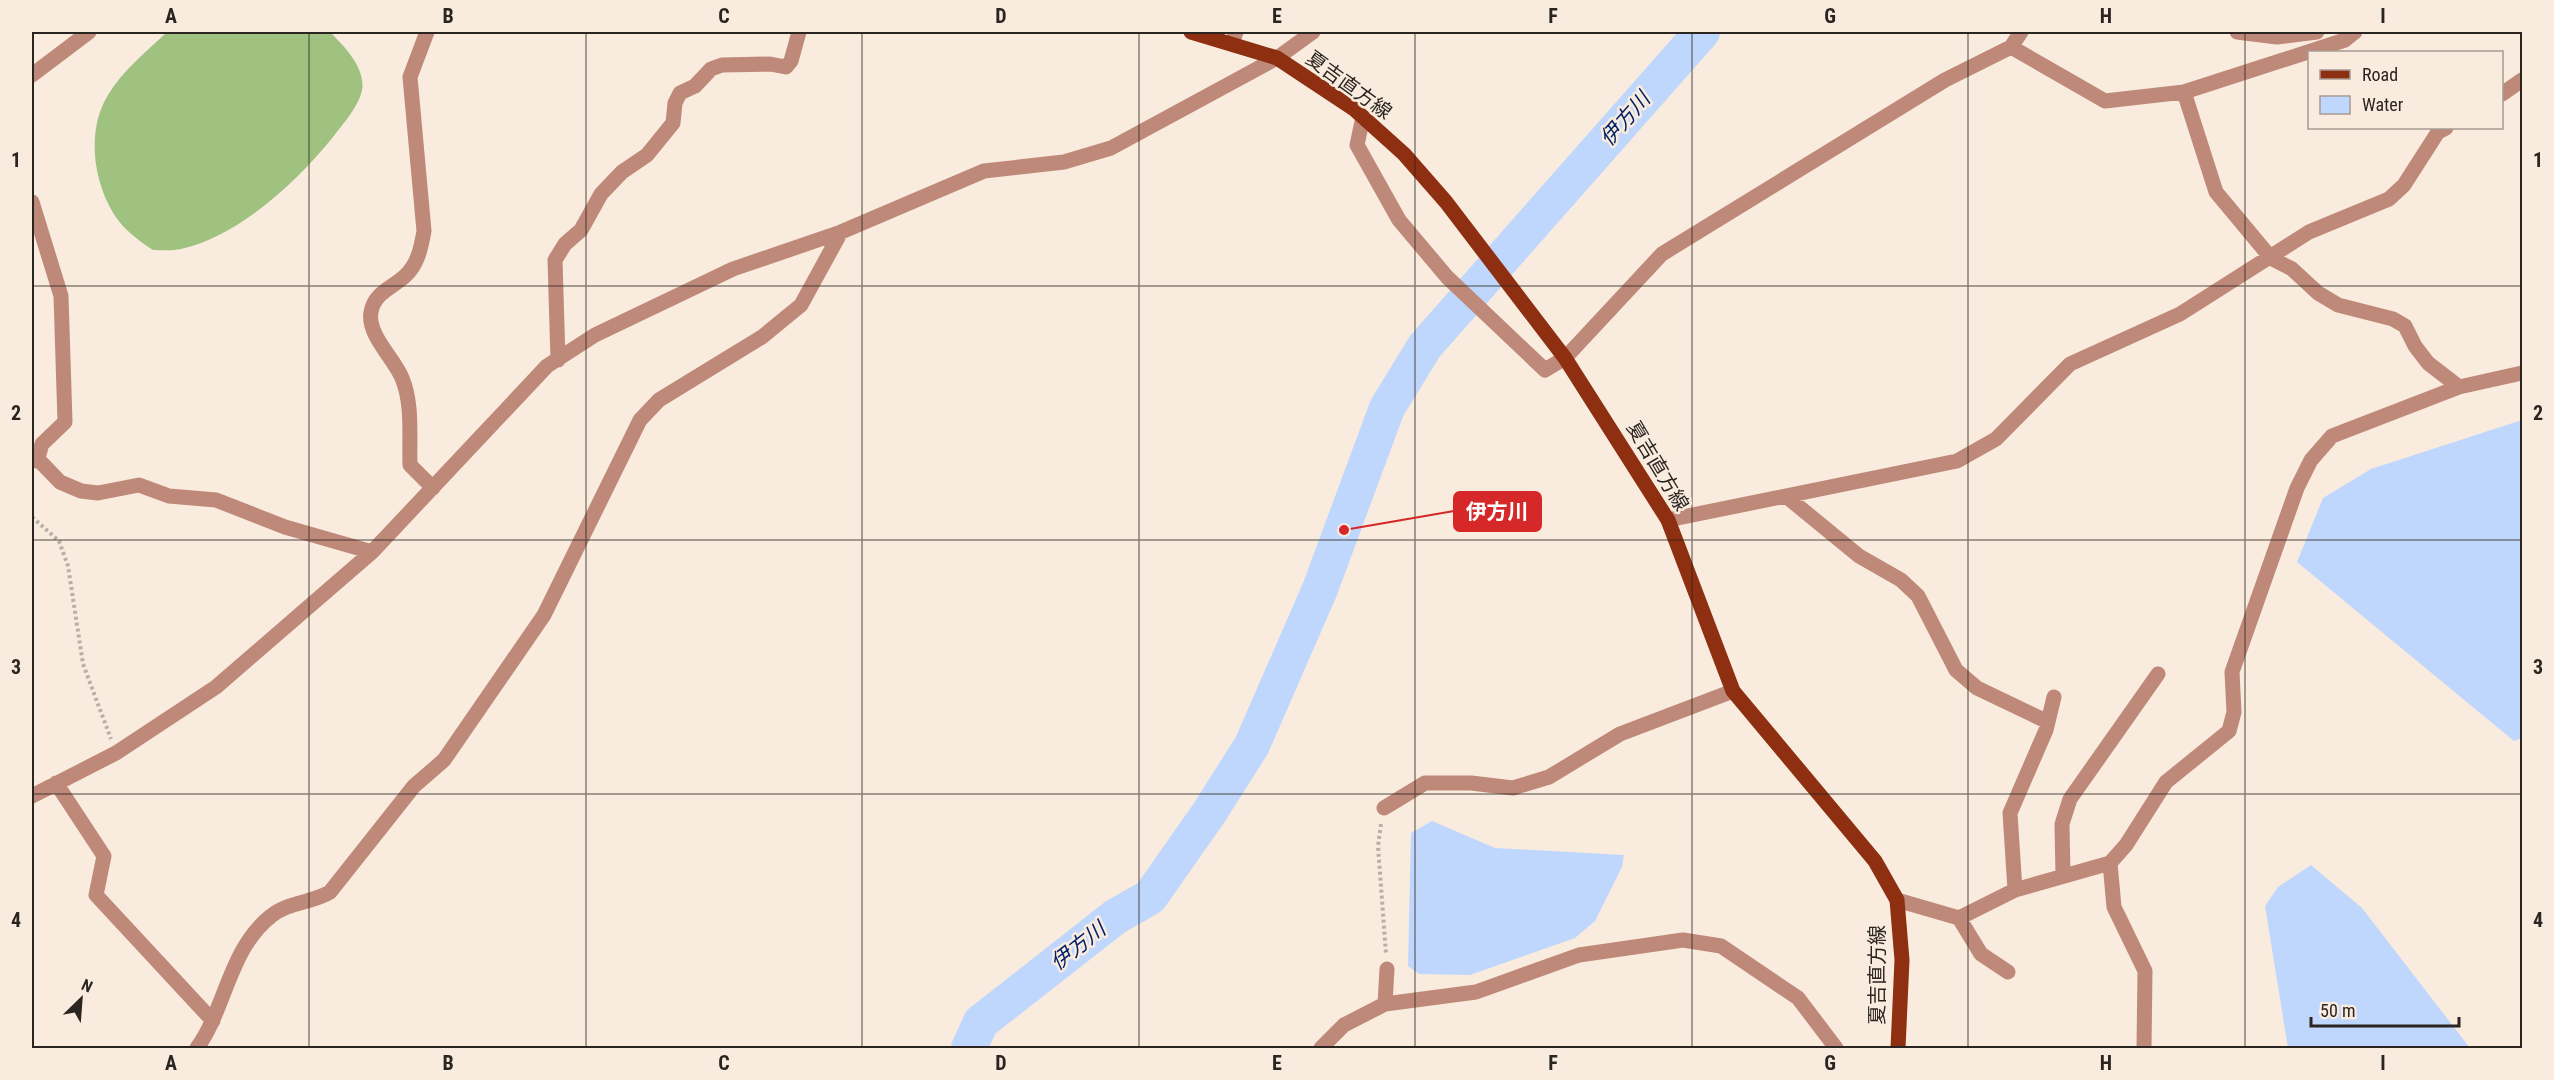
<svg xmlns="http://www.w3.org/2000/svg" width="2554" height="1080" font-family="'Roboto Condensed','Noto Sans JP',sans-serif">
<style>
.forest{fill:#9fc280}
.water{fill:#c0d7fd}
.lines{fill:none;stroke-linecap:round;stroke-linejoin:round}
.river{stroke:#c0d7fd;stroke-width:36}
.path{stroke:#baafa4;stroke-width:4;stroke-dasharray:3 3;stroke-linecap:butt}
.minor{stroke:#bf8979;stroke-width:15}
.major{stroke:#8d2f10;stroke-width:15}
.grid{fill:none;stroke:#2a2520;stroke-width:1.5;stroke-opacity:0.55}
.labels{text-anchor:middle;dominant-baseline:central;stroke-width:5;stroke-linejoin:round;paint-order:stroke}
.street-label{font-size:20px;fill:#2a2520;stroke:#f9ebde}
.water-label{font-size:21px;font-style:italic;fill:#002267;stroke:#f9ebde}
.leader{fill:none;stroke:#d62828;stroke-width:2}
.callout-dot{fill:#d62828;stroke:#f9ebde;stroke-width:2}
.callout{fill:#d62828;stroke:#d62828;stroke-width:2}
.callout-label{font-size:21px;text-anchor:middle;font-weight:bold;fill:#fff}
.neatline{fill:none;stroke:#2a2520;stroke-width:2}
.grid-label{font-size:20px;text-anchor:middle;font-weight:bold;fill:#2a2520}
</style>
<rect width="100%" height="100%" fill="#f9ebde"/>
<!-- forest -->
<path class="forest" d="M167 32H330C344 46 366 68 362 90 359 106 343 124 333 137 298 181 238 237 181 249 172 251 162 250 153 250 141 242 127 232 118 220 94 187 85 132 108 95 122 71 147 51 167 32Z"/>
<!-- water -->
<path class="water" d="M2522 420V738L2514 741 2297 562 2323 498 2371 469Z
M1432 821 1495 848 1624 855 1622 867 1595 921 1575 938 1470 975 1419 974 1408 966 1411 833Z
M2311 865 2362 908 2470 1048H2288L2265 906 2278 887Z"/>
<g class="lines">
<!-- river -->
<path class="river" d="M969 1048 981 1022 1115 917 1150 897 1209 813 1252 745 1320 589 1387 408 1425 346 1702 32"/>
<!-- path -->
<path class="path" d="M32 517 59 541 68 566 83 664 111 739
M1381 824 1378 846 1386 954"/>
<!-- minor -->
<path class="minor" d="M427 32 410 77 424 231C421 248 418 264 405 276 392 288 374 293 371 312 367 335 394 358 402 378 413 404 409 437 410 465L433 488
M2237 32 2277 37 2317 32
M1232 44 1236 32
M2011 47 2105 101 2184 92 2216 192 2271 258 2292 269 2318 293 2338 305 2393 319 2405 326 2415 346 2428 363 2459 387
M32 75 89 32
M2184 92 2345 40 2355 32
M2502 94 2522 80
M1363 117 1357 145 1399 220 1447 277 1545 370 1565 358 1662 254 1945 80 2011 47 2021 32
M32 202 61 296 65 422 42 444 37 461
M558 360 555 260 565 244 581 230 601 194 622 172 647 155 673 123 675 103 680 93 695 86 711 69 722 65 770 64 786 67 791 61 799 32
M32 453 60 482 81 491 98 493 139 485 169 496 216 500 285 527 372 552
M1787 497 1859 556 1901 580 1918 596 1956 670 1977 688 2048 722
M1668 520 1957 461 1996 439 2070 364 2180 314 2309 232 2389 199 2404 185 2438 132 2446 128
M56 783 104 856 96 895 213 1021
M32 796 116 753 216 687 372 552 547 366 595 335 733 269 841 232 984 171 1064 162 1111 148 1277 58 1313 32
M1384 808 1425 783H1471L1513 788 1549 777 1620 734 1733 691
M2110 863 2114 907 2145 971 2144 1048
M2063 876 2062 824 2070 799 2158 674
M2015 890 2010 813 2046 730 2054 697
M1897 900 1959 918 2015 890 2110 863 2126 845 2166 782 2229 731 2234 712 2232 672 2297 488 2311 460 2332 436 2459 387 2522 373
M1959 918 1981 954 2008 972
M1385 1004 1387 969
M197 1048C226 1008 229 949 271 916 288 902 312 903 330 892L414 786 444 760 544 615 640 420 659 400 762 337 801 305 841 232
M1321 1048 1344 1025 1385 1004 1476 992 1579 955 1683 940 1721 946 1798 998 1836 1048"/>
<!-- major -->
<path class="major" d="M1191 32 1277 58 1354 109 1404 154 1446 202 1565 358 1668 520 1733 691 1875 861 1897 900 1902 960 1898 1048"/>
</g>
<!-- grid -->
<path class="grid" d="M309 32V1048M586 32V1048M862 32V1048M1139 32V1048M1415 32V1048M1692 32V1048M1968 32V1048M2245 32V1048M32 286H2522M32 540H2522M32 794H2522"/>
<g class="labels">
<!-- street labels -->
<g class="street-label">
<text transform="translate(1349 85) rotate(36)">夏吉直方線</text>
<text transform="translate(1658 466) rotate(59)">夏吉直方線</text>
<text transform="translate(1877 975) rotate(-90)">夏吉直方線</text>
</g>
<!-- water labels -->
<g class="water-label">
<text transform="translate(1625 119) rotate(-49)">伊方川</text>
<text transform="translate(1078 946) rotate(-38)">伊方川</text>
</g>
</g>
<!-- callouts -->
<path class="leader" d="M1344 530L1454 511"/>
<circle class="callout-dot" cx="1344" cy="530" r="6"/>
<rect class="callout" x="1454" y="492" width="87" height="39" rx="6"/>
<g class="callout-label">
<text x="1497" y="519">伊方川</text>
</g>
<!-- border -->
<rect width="2554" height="1080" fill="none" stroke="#f9ebde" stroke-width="66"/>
<!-- legend -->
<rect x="2308" y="51" width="195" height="78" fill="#f9ebde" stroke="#a69c92" stroke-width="1.5"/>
<rect x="2320" y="70" width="30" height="9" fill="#8d2f10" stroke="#a69c92" stroke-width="1.5"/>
<text x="2362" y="81" font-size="18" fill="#2a2520">Road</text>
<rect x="2320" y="96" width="30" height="18" fill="#c0d7fd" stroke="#a69c92" stroke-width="1.5"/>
<text x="2362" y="111" font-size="18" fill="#2a2520">Water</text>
<!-- north arrow -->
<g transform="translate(81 999) rotate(25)" stroke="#f9ebde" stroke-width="4.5" paint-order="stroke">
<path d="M0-4.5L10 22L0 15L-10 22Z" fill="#2a2520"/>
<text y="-9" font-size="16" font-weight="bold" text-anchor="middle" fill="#2a2520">N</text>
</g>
<!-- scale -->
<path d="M2311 1017v9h148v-9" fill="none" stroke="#2a2520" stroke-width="3"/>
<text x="2320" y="1017" font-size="18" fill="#2a2520" stroke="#f9ebde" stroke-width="4.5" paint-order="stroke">50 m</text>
<rect x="33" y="33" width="2488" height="1014" class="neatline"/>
<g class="grid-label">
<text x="171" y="23">A</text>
<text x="448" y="23">B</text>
<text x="724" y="23">C</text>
<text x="1001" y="23">D</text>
<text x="1277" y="23">E</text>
<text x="1553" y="23">F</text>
<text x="1830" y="23">G</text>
<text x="2106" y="23">H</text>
<text x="2383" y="23">I</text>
<text x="16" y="167">1</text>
<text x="2538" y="167">1</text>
<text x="16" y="420">2</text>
<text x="2538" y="420">2</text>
<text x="16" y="674">3</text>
<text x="2538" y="674">3</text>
<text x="16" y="927">4</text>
<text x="2538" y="927">4</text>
<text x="171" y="1070">A</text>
<text x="448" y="1070">B</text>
<text x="724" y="1070">C</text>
<text x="1001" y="1070">D</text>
<text x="1277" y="1070">E</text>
<text x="1553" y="1070">F</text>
<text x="1830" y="1070">G</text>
<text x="2106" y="1070">H</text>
<text x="2383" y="1070">I</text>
</g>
</svg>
